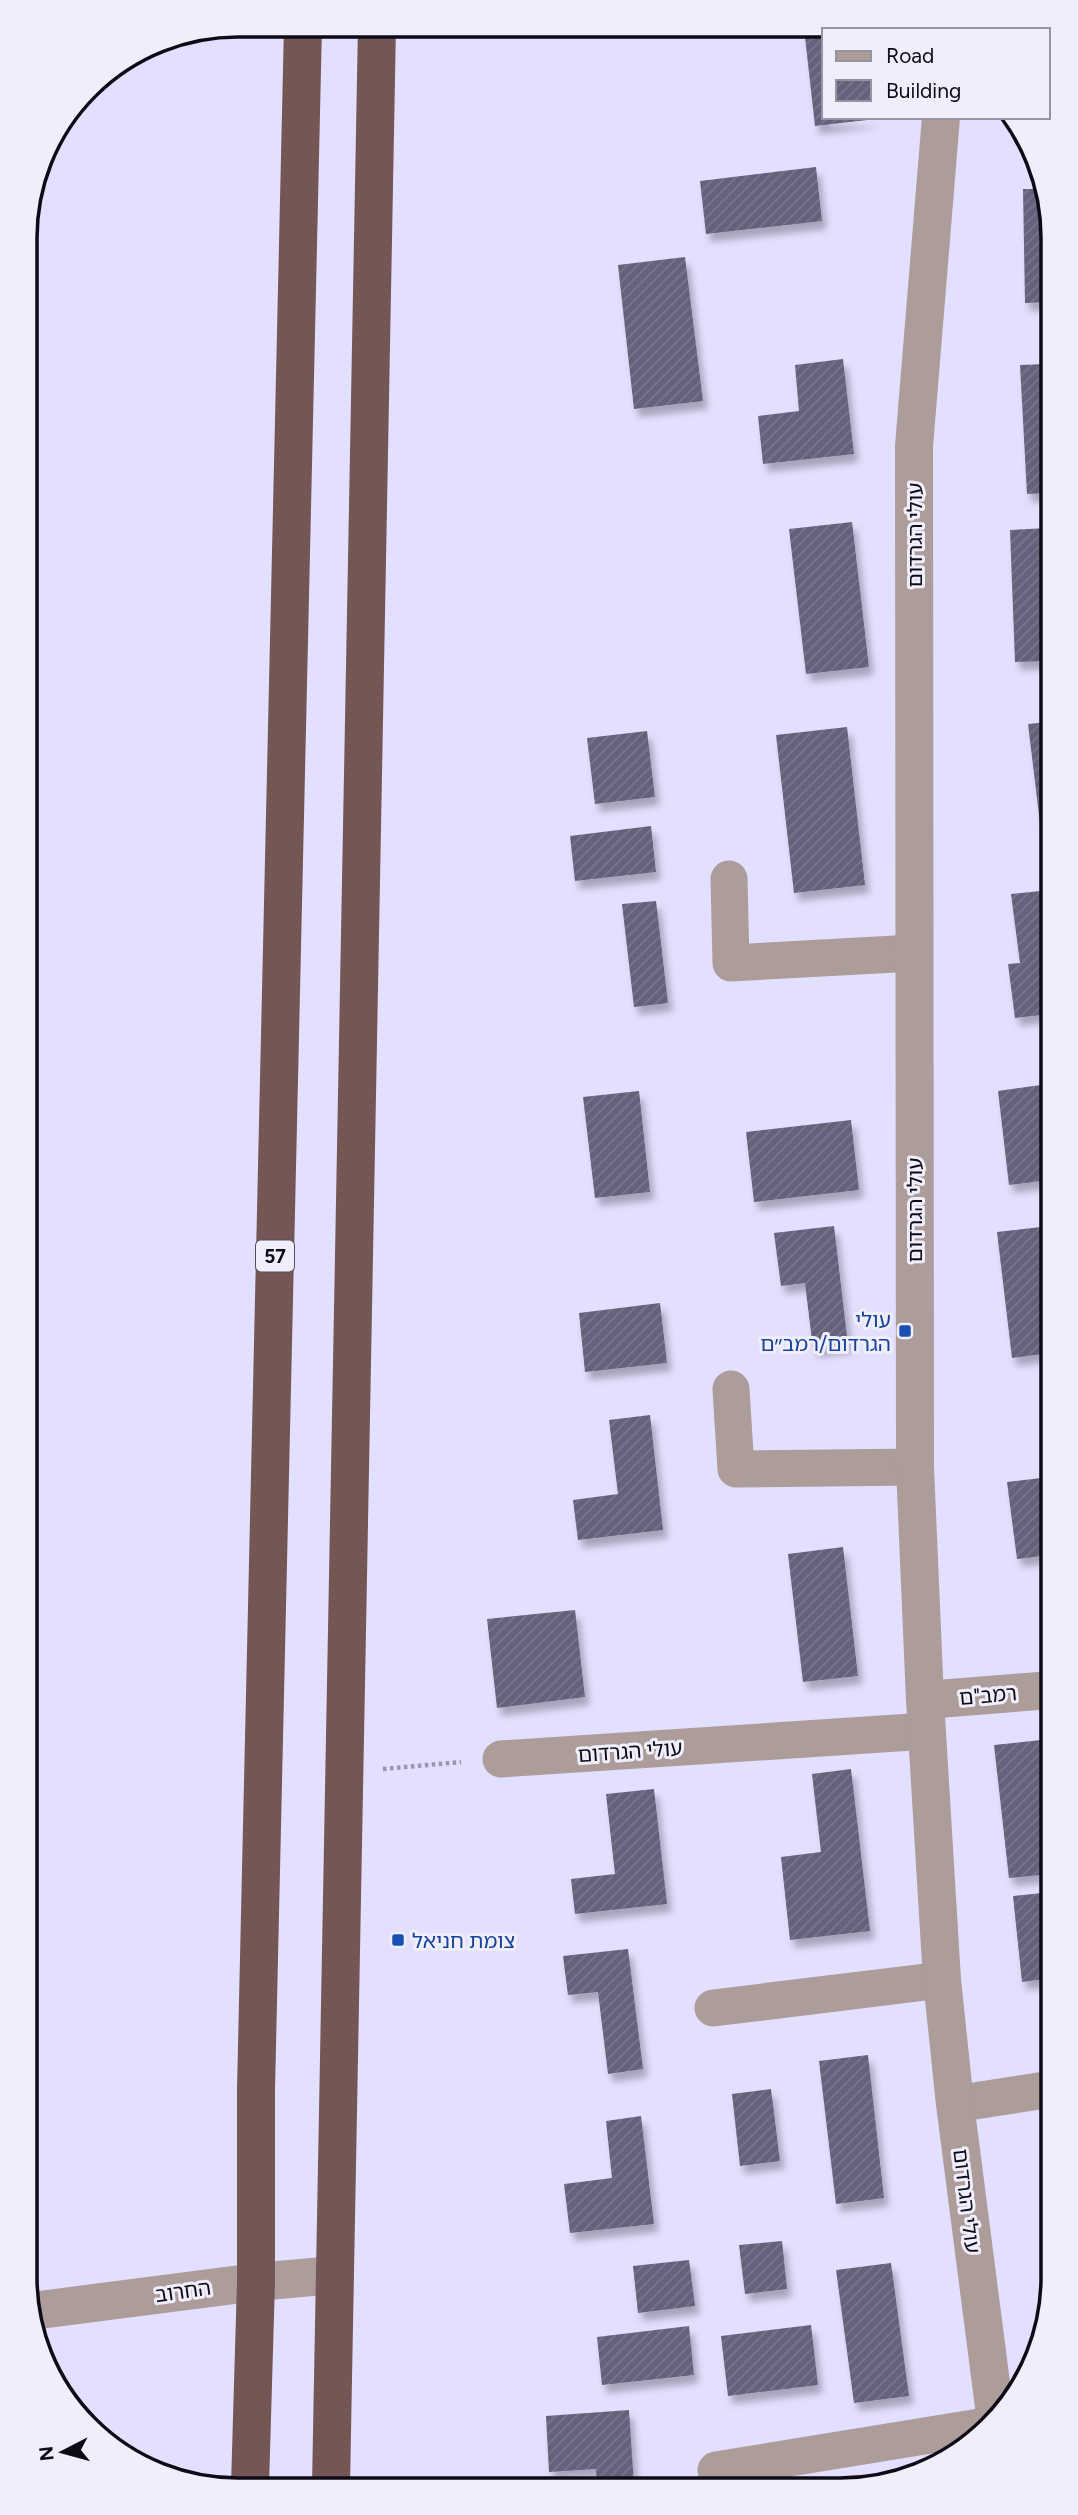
<svg xmlns="http://www.w3.org/2000/svg" width="1078" height="2515" font-family="Figtree,'Noto Sans Hebrew',sans-serif">
<style>
.building{fill:url(#building-hatch);filter:url(#shadow)}
.lines{fill:none;stroke-linecap:round;stroke-linejoin:round}
.path{stroke:#9996ae;stroke-width:4.5;stroke-dasharray:3.5 3.5;stroke-linecap:butt}
.minor{stroke:#ac9c9a;stroke-width:37}
.tertiary{stroke:#ac9c9a;stroke-width:38}
.trunk{stroke:#745654;stroke-width:38}
.transit-dot{fill:#1a4fb4;stroke:#f0eefb;stroke-width:2.5}
.labels{text-anchor:middle;dominant-baseline:central;stroke-width:6;stroke-linejoin:round;paint-order:stroke}
.shield{fill:#f0eefb;stroke:#514f5a;stroke-width:2}
.shield-label{font-size:19px;font-weight:bold;fill:#0d0b15}
.street-label{font-size:21px;fill:#0d0b15;stroke:#f0eefb}
.transit-label{font-size:21px;fill:#164399;stroke:#f0eefb;text-anchor:end}
.rim{fill:none;stroke:#0d0b15;stroke-width:3.5}
</style>
<defs>
<pattern id="building-hatch" width="6" height="6" patternUnits="userSpaceOnUse" patternTransform="scale(1.75)"><rect width="6" height="6" fill="#65607b"/><path d="M-1 1l2-2M0 6l6-6M5 7l2-2" fill="none" stroke="#79768a"/></pattern>
<filter id="shadow"><feDropShadow dx="4.5" dy="8" stdDeviation="3.5" flood-color="#0004"/></filter>
</defs>
<rect width="100%" height="100%" fill="#e3dffe"/>
<!-- building -->
<path class="building" d="M804 28H824V117L876 119 815 126Z
M816 167 822 221 706 234 700 181Z
M1023 189H1046L1047 302 1025 303Z
M685 257 703 401 634 409 618 265Z
M843 359 854 454 763 464 758 416 799 411 795 365Z
M1047 364V493L1027 494 1020 365Z
M852 522 869 667 806 674 789 529Z
M1047 528 1048 661 1015 662 1010 530Z
M1048 722V822L1040 823 1028 724Z
M847 727 865 885 794 893 776 735Z
M647 731 655 797 595 804 587 738Z
M651 826 656 872 575 881 570 836Z
M1041 891 1049 959V1014L1015 1018 1008 964 1020 963 1011 894Z
M656 901 668 1003 634 1007 622 904Z
M1041 1085 1049 1156V1180L1009 1185 998 1091Z
M639 1091 650 1192 595 1198 583 1097Z
M851 1120 859 1190 754 1202 746 1132Z
M834 1226 848 1345 813 1349 805 1283 781 1286 774 1233Z
M1050 1226V1353L1012 1358 997 1232Z
M660 1303 667 1363 585 1372 579 1313Z
M650 1415 663 1530 578 1540 573 1500 618 1494 609 1420Z
M1050 1477 1051 1555 1017 1559 1007 1482Z
M843 1547 858 1676 803 1682 788 1554Z
M575 1610 585 1697 497 1708 487 1619Z
M1051 1739 1052 1874 1009 1878 994 1745Z
M851 1769 870 1931 790 1940 781 1857 821 1852 812 1774Z
M654 1789 667 1904 575 1914 571 1879 615 1874 606 1794Z
M1052 1892V1978L1022 1982 1013 1896Z
M628 1949 643 2069 608 2074 598 1992 568 1995 563 1956Z
M868 2055 884 2198 836 2204 819 2061Z
M771 2089 780 2161 740 2166 732 2094Z
M641 2116 654 2224 570 2233 564 2184 612 2178 606 2121Z
M782 2241 787 2289 745 2294 739 2245Z
M689 2260 695 2306 638 2313 633 2266Z
M891 2263 909 2396 854 2403 836 2270Z
M811 2325 818 2385 728 2396 721 2336Z
M689 2326 694 2375 602 2385 597 2337Z
M629 2410 634 2485H597L596 2469 549 2472 546 2416Z"/>
<g class="lines">
<!-- path -->
<path class="path" d="M383 1769 461 1762"/>
<!-- minor -->
<path class="minor" d="M729 879 731 963 914 953
M731 1389 736 1469 915 1467
M501 1759 927 1731
M713 2008 942 1980
M955 2104 1052 2089
M716 2470 992 2425"/>
<!-- tertiary -->
<path class="tertiary" d="M941 117 914 446 915 1467 925 1700 942 1980 955 2104 996 2422
M925 1700 1051 1690
M32 2311 256 2282 335 2275"/>
<!-- trunk -->
<path class="trunk" d="M250 2486 256 2282V2090L303 25
M331 2486 377 25"/>
</g>
<!-- markers -->
<g class="transit-dot">
<rect x="898" y="1324" width="14" height="14" rx="3.5"/>
<rect x="391" y="1933" width="14" height="14" rx="3.5"/>
</g>
<g class="labels">
<!-- shield labels -->
<rect class="shield" x="256" y="1240.5" width="38" height="31" rx="5"/>
<g class="shield-label">
<text x="275" y="1256">57</text>
</g>
<!-- street labels -->
<g class="street-label">
<text transform="translate(914 535) rotate(-90)">עולי הגרדום</text>
<text transform="translate(914 1210) rotate(-90)">עולי הגרדום</text>
<text transform="translate(988 1695) rotate(-5)">רמב"ם</text>
<text transform="translate(630 1751) rotate(-4)">עולי הגרדום</text>
<text transform="translate(967 2201) rotate(83)">עולי הגרדום</text>
<text transform="translate(183 2291) rotate(-8)">החרוב</text>
</g>
<!-- transit labels -->
<g class="transit-label">
<text x="891" y="1319">עולי<tspan x="891" dy="24">הגרדום/רמב״ם</tspan></text>
<text x="412" y="1940" text-anchor="start">צומת חניאל</text>
</g>
</g>
<!-- crop -->
<path d="M0 0H1078V2515H0ZM238 37H840A201 201 0 0 1 1041 238V2277A201 201 0 0 1 840 2478H238A201 201 0 0 1 37 2277V238A201 201 0 0 1 238 37Z" fill="#f0eefb" fill-rule="evenodd"/>
<path class="rim" d="M238 37H840A201 201 0 0 1 1041 238V2277A201 201 0 0 1 840 2478H238A201 201 0 0 1 37 2277V238A201 201 0 0 1 238 37Z"/>
<!-- legend -->
<rect x="822" y="28" width="228" height="91" fill="#f0eefb" stroke="#95939f" stroke-width="2"/>
<rect x="836" y="51" width="35" height="10" fill="#ac9c9a" stroke="#95939f" stroke-width="2"/>
<text x="886" y="63" font-size="21" fill="#0d0b15">Road</text>
<rect x="836" y="80" width="35" height="21" fill="url(#building-hatch)" stroke="#95939f" stroke-width="2"/>
<text x="886" y="98" font-size="21" fill="#0d0b15">Building</text>
<!-- north arrow -->
<g transform="translate(63 2452) rotate(264)" stroke="#f0eefb" stroke-width="5" paint-order="stroke">
<path d="M0-5L12 26L0 18L-12 26Z" fill="#0d0b15"/>
<text y="-10" font-size="19" font-weight="bold" text-anchor="middle" fill="#0d0b15">N</text>
</g>
</svg>
